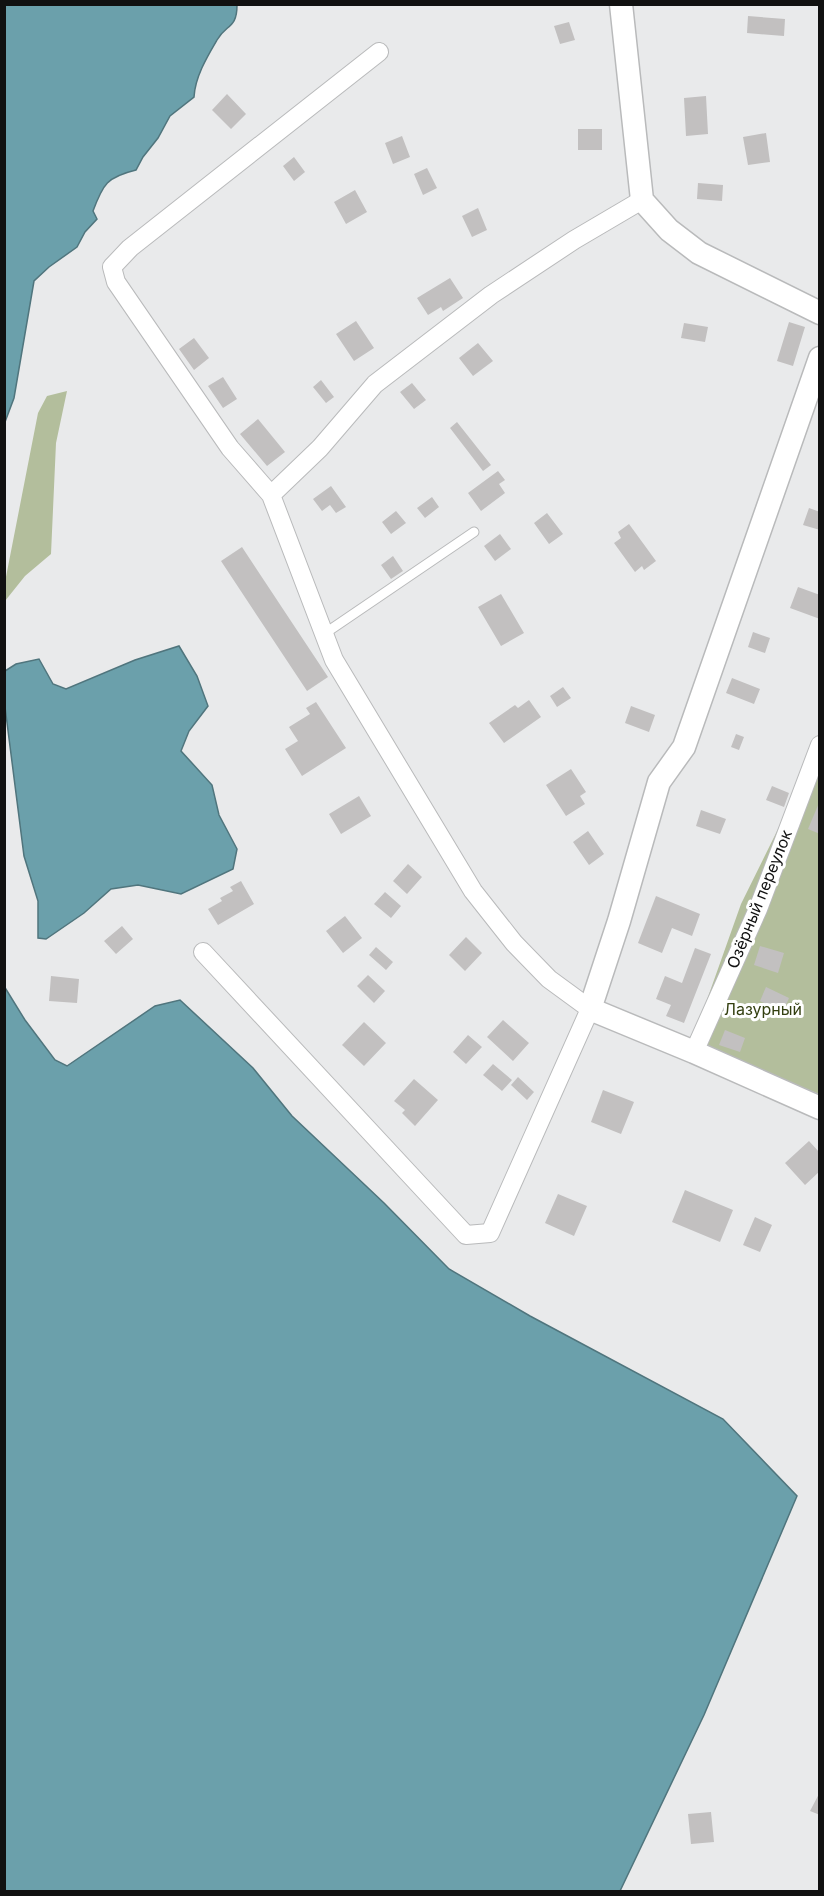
<svg xmlns="http://www.w3.org/2000/svg" width="824" height="1896" font-family="Inter,sans-serif">
<style>
.green{fill:#b3be9c}
.water{fill:#6ba0ab;stroke:#50757d;stroke-width:1.5}
.building{fill:#c2c0c0}
.lines{fill:none;stroke-linecap:round;stroke-linejoin:round}
.service-casing{stroke:#b9babb;stroke-width:11}
.minor-casing{stroke:#b9babb;stroke-width:20}
.tertiary-casing{stroke:#b9babb;stroke-width:25}
.service{stroke:#fff;stroke-width:9}
.minor{stroke:#fff;stroke-width:18}
.tertiary{stroke:#fff;stroke-width:22}
.labels{text-anchor:middle;dominant-baseline:central;stroke-width:6;stroke-linejoin:round;paint-order:stroke}
.street-label{font-size:16px;fill:#111;stroke:#fff}
.park-label{font-size:16px;fill:#333f10;stroke:#fff}
</style>
<rect width="100%" height="100%" fill="#e9eaeb"/>
<!-- green -->
<path class="green" d="M67 391 56 443 51 554 25 576 5 601V582L38 413 47 396Z
M819 735V1094L692 1042 741 904 780 825Z"/>
<!-- water -->
<path class="water" d="M5 4 237 5C237 29 226 24 217 40 207 57 195 77 194 97L170 116 158 138 143 157 136 170C107 177 103 184 93 211L97 219 85 232 77 247 49 267 34 281 14 398 5 422Z
M179 646 197 676 208 706 189 731 181 751 212 785 219 815 237 849 233 869 181 894 138 885 111 889 84 913 46 939 38 938V901L24 856 5 707V671L16 664 39 659 53 684 66 689 135 660Z
M4 986 25 1020 55 1060 67 1066 155 1006 180 1000 253 1068 292 1116 384 1203 449 1269 530 1316 723 1419 797 1496 704 1715 620 1891H5Z"/>
<!-- building -->
<path class="building" d="M748 16 785 19 784 36 747 33Z
M569 22 575 40 560 44 554 26Z
M227 94 246 114 231 129 212 110Z
M706 96 708 134 686 136 684 98Z
M578 129H602V150H578Z
M766 133 770 162 748 165 743 137Z
M402 136 410 157 393 164 385 143Z
M294 157 305 172 294 181 283 166Z
M427 168 437 188 423 195 414 174Z
M698 183 723 185 722 201 697 199Z
M355 190 367 212 346 224 334 202Z
M478 208 487 230 472 237 462 216Z
M450 278 463 298 443 311 441 307 428 315 417 298Z
M356 321 374 348 354 361 336 334Z
M789 322 805 327 793 366 777 361Z
M684 323 708 327 705 342 681 338Z
M194 338 209 358 194 370 179 349Z
M478 343 493 361 473 376 459 358Z
M223 377 237 399 223 408 208 386Z
M321 380 334 397 326 403 313 387Z
M412 383 426 400 414 409 400 392Z
M258 419 285 452 267 466 240 434Z
M457 422 491 465 483 471 450 428Z
M498 471 505 480 499 484 505 493 481 511 468 493Z
M331 486 346 507 336 513 330 505 322 511 313 499Z
M432 497 439 507 425 518 417 508Z
M809 508 820 512V530L803 525Z
M396 511 406 523 391 534 382 522Z
M547 513 563 534 549 544 534 523Z
M629 524 656 561 644 570 642 566 635 572 614 543 621 538 618 532Z
M500 534 511 549 495 561 484 546Z
M242 547 328 677 307 691 221 561Z
M393 556 403 571 391 579 381 565Z
M798 587 820 595V619L790 608Z
M501 594 524 633 501 646 478 607Z
M753 632 770 638 765 653 748 647Z
M732 678 760 689 754 704 726 693Z
M563 687 571 698 557 707 550 696Z
M529 700 541 717 504 743 489 723 515 705 518 708Z
M316 702 346 748 302 776 285 749 298 741 289 727 310 714 306 708Z
M631 706 655 715 649 732 625 723Z
M736 734 744 737 739 750 731 747Z
M571 769 586 792 580 796 585 804 566 816 546 785Z
M772 786 789 793 784 807 766 800Z
M359 796 371 816 341 834 329 814Z
M819 803H820V834L808 829Z
M701 810 726 819 720 834 696 826Z
M588 831 604 854 589 865 573 842Z
M408 864 422 877 407 894 393 881Z
M241 881 254 904 218 925 208 909 222 901 220 898 233 891 230 887Z
M385 892 401 906 391 918 374 904Z
M656 896 700 914 692 936 672 928 662 953 638 943Z
M345 916 362 938 343 953 326 931Z
M122 926 133 939 116 954 104 941Z
M466 937 482 953 465 971 449 955Z
M760 946 784 953 778 973 754 965Z
M376 947 393 962 386 970 369 955Z
M695 948 711 954 684 1023 666 1016 671 1005 656 999 665 976 682 983Z
M368 975 385 991 374 1003 357 986Z
M51 976 79 979 77 1003 49 1001Z
M766 987 789 998 783 1012 760 1001Z
M503 1020 529 1043 513 1061 487 1037Z
M364 1022 386 1043 364 1066 342 1045Z
M725 1030 745 1038 740 1052 719 1045Z
M468 1035 482 1047 466 1064 453 1052Z
M493 1064 512 1080 502 1091 483 1075Z
M518 1077 534 1092 527 1100 511 1085Z
M414 1079 438 1100 415 1126 402 1113 405 1110 394 1101Z
M603 1090 634 1102 621 1134 591 1122Z
M809 1141 820 1153V1171L805 1185 785 1163Z
M685 1190 733 1210 720 1242 672 1222Z
M558 1194 587 1206 574 1236 545 1223Z
M755 1217 772 1225 760 1252 743 1245Z
M820 1792V1815L810 1811Z
M711 1812 714 1842 691 1844 688 1814Z"/>
<g class="lines">
<!-- service casing -->
<g class="service-casing">
<path id="service" d="M324 634 474 532"/>
</g>
<!-- minor casing -->
<g class="minor-casing">
<path id="minor" d="M271 495 320 448 375 384 491 295 574 240 642 200
M203 952 466 1235 490 1233 590 1009 549 979 514 943 473 891 334 660 271 495 230 448 116 282 112 267 130 248 379 52
M694 1052 758 909 820 745"/>
</g>
<!-- tertiary casing -->
<g class="tertiary-casing">
<path id="tertiary" d="M621 4 642 200 669 230 699 253 820 313
M820 358 684 747 659 782 619 921 590 1009 694 1052 820 1108"/>
</g>
<!-- service -->
<use href="#service" class="service"/>
<!-- minor -->
<use href="#minor" class="minor"/>
<!-- tertiary -->
<use href="#tertiary" class="tertiary"/>
</g>
<g class="labels">
<!-- street labels -->
<g class="street-label">
<text transform="translate(759 899) rotate(-68)">Озёрный переулок</text>
</g>
<!-- park labels -->
<g class="park-label">
<text x="763" y="1009">Лазурный</text>
</g>
</g>
<!-- border -->
<rect width="824" height="1896" fill="none" stroke="#111111" stroke-width="12"/>
</svg>
